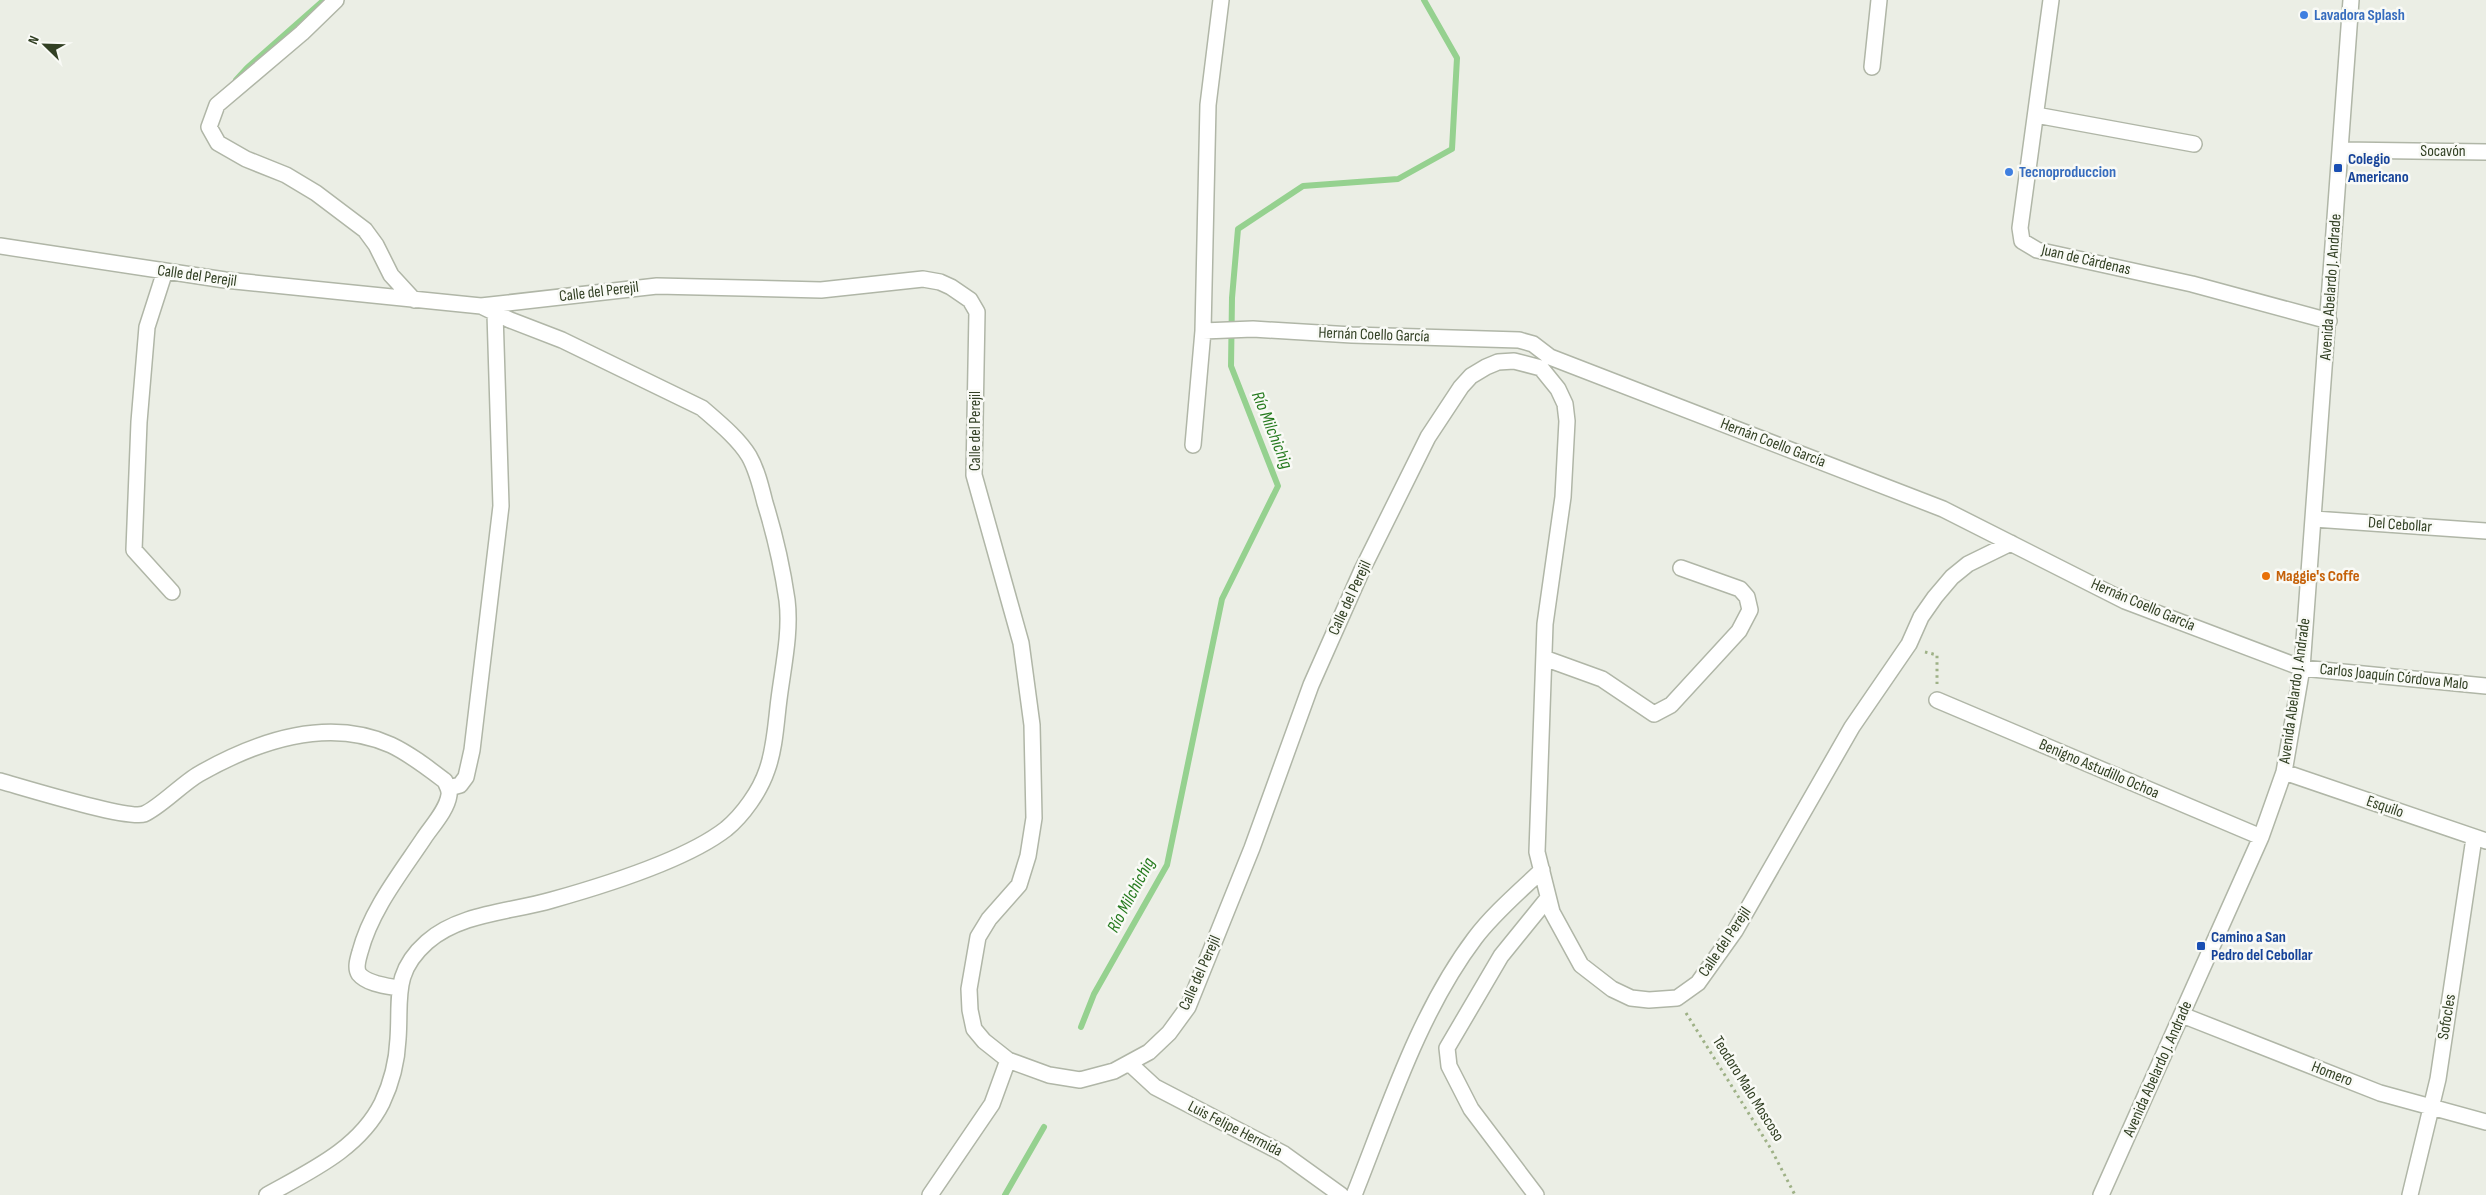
<svg xmlns="http://www.w3.org/2000/svg" width="2486" height="1195" font-family="'Sofia Sans Condensed',sans-serif">
<style>
.lines{fill:none;stroke-linecap:round;stroke-linejoin:round}
.stream{stroke:#95d18f;stroke-width:6}
.minor-casing{stroke:#b0b6a7;stroke-width:18}
.path{stroke:#9eb186;stroke-width:3;stroke-dasharray:2.5 4;stroke-linecap:butt}
.minor{stroke:#fff;stroke-width:15}
.shop-dot{fill:#3f7fe0;stroke:#f9faf6;stroke-width:2}
.transit-dot{fill:#1a4fb4;stroke:#f9faf6;stroke-width:2}
.food-dot{fill:#e8710a;stroke:#f9faf6;stroke-width:2}
.labels{text-anchor:middle;dominant-baseline:central;stroke-width:5;stroke-linejoin:round;paint-order:stroke}
.shop-label{font-size:16px;font-weight:bold;fill:#366cbe;stroke:#f9faf6;text-anchor:start}
.street-label{font-size:16px;fill:#324024;stroke:#f9faf6}
.transit-label{font-size:16px;font-weight:bold;fill:#164399;stroke:#f9faf6;text-anchor:start}
.food-label{font-size:16px;font-weight:bold;fill:#c56008;stroke:#f9faf6;text-anchor:start}
.water-label{font-size:18px;font-style:italic;fill:#267b1f;stroke:#f9faf6}
</style>
<rect width="100%" height="100%" fill="#ebeee5"/>
<g class="lines">
<!-- stream -->
<path class="stream" d="M236 80 247 68 324 0
M1081 1027 1094 994 1167 865 1222 599 1278 486 1231 366 1232 298 1238 229 1303 186 1398 179 1452 149 1457 58 1424 0
M1005 1195 1044 1127"/>
<!-- minor casing -->
<g class="minor-casing">
<path id="minor" d="M336 0 302 33 217 105 209 127 218 143 246 159 286 175 316 193 365 230 376 245 391 275 414 300
M2051 0 2020 228 2022 241 2037 250 2192 284 2329 321
M1872 67 1879 0
M2036 115 2194 144
M2341 150 2486 152
M0 246 225 280 481 306 657 286 821 290 923 279 940 282 951 287 970 300 977 312 974 475 1021 643 1032 725 1034 818 1028 856 1019 885 989 919 978 937 969 989 970 1010 974 1029 984 1041 1008 1060 1049 1075 1080 1080 1114 1071 1149 1052 1169 1033 1188 1007 1252 848 1311 685 1362 570 1428 437 1461 387 1471 376 1486 367 1498 362 1514 361 1541 368 1558 389 1565 404 1567 421 1563 497 1545 624 1537 852 1552 912 1581 965 1612 989 1631 998 1649 1000 1677 998 1698 983 1735 931 1852 727 1909 644 1921 617 1935 597 1952 577 1968 564 2011 543
M165 271 147 327 139 422 134 550 172 592
M1203 331 1253 329 1352 335 1519 340 1533 344 1550 357 1943 509 2125 601 2302 668 2486 686
M1193 445 1203 331 1208 105 1221 0
M2314 519 2486 531
M1544 658 1602 679 1654 714 1671 705 1739 631 1750 610 1747 597 1740 589 1681 568
M1937 700 2261 837
M2284 772 2486 841
M0 781C22 787 128 820 144 814 159 808 183 783 199 774 257 741 327 716 391 745 410 754 428 768 445 781 447 786 450 790 449 795 447 810 432 826 424 838 400 874 371 910 360 952 358 959 355 968 359 974 367 984 387 986 398 988
M449 788 460 785 466 777 472 750 501 506 495 313
M2182 1015 2380 1093 2486 1122
M1129 1063 1155 1087 1284 1154 1341 1195
M267 1195C310 1171 359 1149 382 1103 392 1082 397 1061 398 1039 401 998 392 973 427 942 460 913 511 912 552 900 602 886 686 860 726 829 743 815 760 791 767 770 775 748 776 722 779 699 783 667 791 632 787 600 782 566 775 535 765 503 761 487 757 470 749 456 738 438 718 422 702 408L562 340 510 320 481 306
M930 1195 992 1104 1008 1060
M1354 1195C1388 1110 1419 1012 1475 938 1494 913 1519 892 1542 870
M1536 1195 1471 1109 1449 1066 1447 1048 1501 956 1548 898
M2101 1195 2261 837 2284 772 2302 668 2351 0
M2410 1195 2438 1079 2474 838"/>
</g>
<!-- path -->
<path class="path" d="M1925 652 1937 655V684
M1686 1013 1771 1149 1795 1195"/>
<!-- minor -->
<use href="#minor" class="minor"/>
</g>
<!-- markers -->
<g class="shop-dot">
<circle cx="2304" cy="15" r="5"/>
<circle cx="2009" cy="172" r="5"/>
</g>
<g class="transit-dot">
<rect x="2333" y="163" width="10" height="10" rx="2.5"/>
<rect x="2196" y="941" width="10" height="10" rx="2.5"/>
</g>
<circle class="food-dot" cx="2266" cy="576" r="5"/>
<g class="labels">
<!-- shop labels -->
<g class="shop-label">
<text x="2314" y="15">Lavadora Splash</text>
<text x="2019" y="172">Tecnoproduccion</text>
</g>
<!-- street labels -->
<g class="street-label">
<text x="2443" y="151">Socavón</text>
<text transform="translate(2086 260) rotate(13)">Juan de Cárdenas</text>
<text transform="translate(197 276) rotate(8)">Calle del Perejil</text>
<text transform="translate(2331 287) rotate(-86)">Avenida Abelardo J. Andrade</text>
<text transform="translate(599 292) rotate(-7)">Calle del Perejil</text>
<text transform="translate(1374 335) rotate(2)">Hernán Coello García</text>
<text transform="translate(975 431) rotate(-90)">Calle del Perejil</text>
<text transform="translate(1773 443) rotate(21)">Hernán Coello García</text>
<text transform="translate(2400 525) rotate(4)">Del Cebollar</text>
<text transform="translate(1350 598) rotate(-65)">Calle del Perejil</text>
<text transform="translate(2143 605) rotate(23)">Hernán Coello García</text>
<text transform="translate(2394 677) rotate(6)">Carlos Joaquín Córdova Malo</text>
<text transform="translate(2295 691) rotate(-82)">Avenida Abelardo J. Andrade</text>
<text transform="translate(2099 769) rotate(23)">Benigno Astudillo Ochoa</text>
<text transform="translate(2385 807) rotate(19)">Esquilo</text>
<text transform="translate(1725 942) rotate(-56)">Calle del Perejil</text>
<text transform="translate(1200 973) rotate(-66)">Calle del Perejil</text>
<text transform="translate(2447 1017) rotate(-81)">Sofocles</text>
<text transform="translate(2158 1069) rotate(-66)">Avenida Abelardo J. Andrade</text>
<text transform="translate(2332 1074) rotate(21)">Homero</text>
<text transform="translate(1748 1089) rotate(58)">Teodoro Malo Moscoso</text>
<text transform="translate(1235 1129) rotate(27)">Luis Felipe Hermida</text>
</g>
<!-- transit labels -->
<g class="transit-label">
<text x="2348" y="159">Colegio<tspan x="2348" dy="18">Americano</tspan></text>
<text x="2211" y="937">Camino a San<tspan x="2211" dy="18">Pedro del Cebollar</tspan></text>
</g>
<!-- food labels -->
<g class="food-label">
<text x="2276" y="576">Maggie's Coffe</text>
</g>
<!-- water labels -->
<g class="water-label">
<text transform="translate(1272 430) rotate(68)">Río Milchichig</text>
<text transform="translate(1131 895) rotate(-62)">Río Milchichig</text>
</g>
</g>
<!-- north arrow -->
<g transform="translate(45 45) rotate(293)" stroke="#f9faf6" stroke-width="4" paint-order="stroke">
<path d="M0-4L9 19L0 12L-9 19Z" fill="#324024"/>
<text y="-8" font-size="14" font-weight="bold" text-anchor="middle" fill="#324024">N</text>
</g>
</svg>
